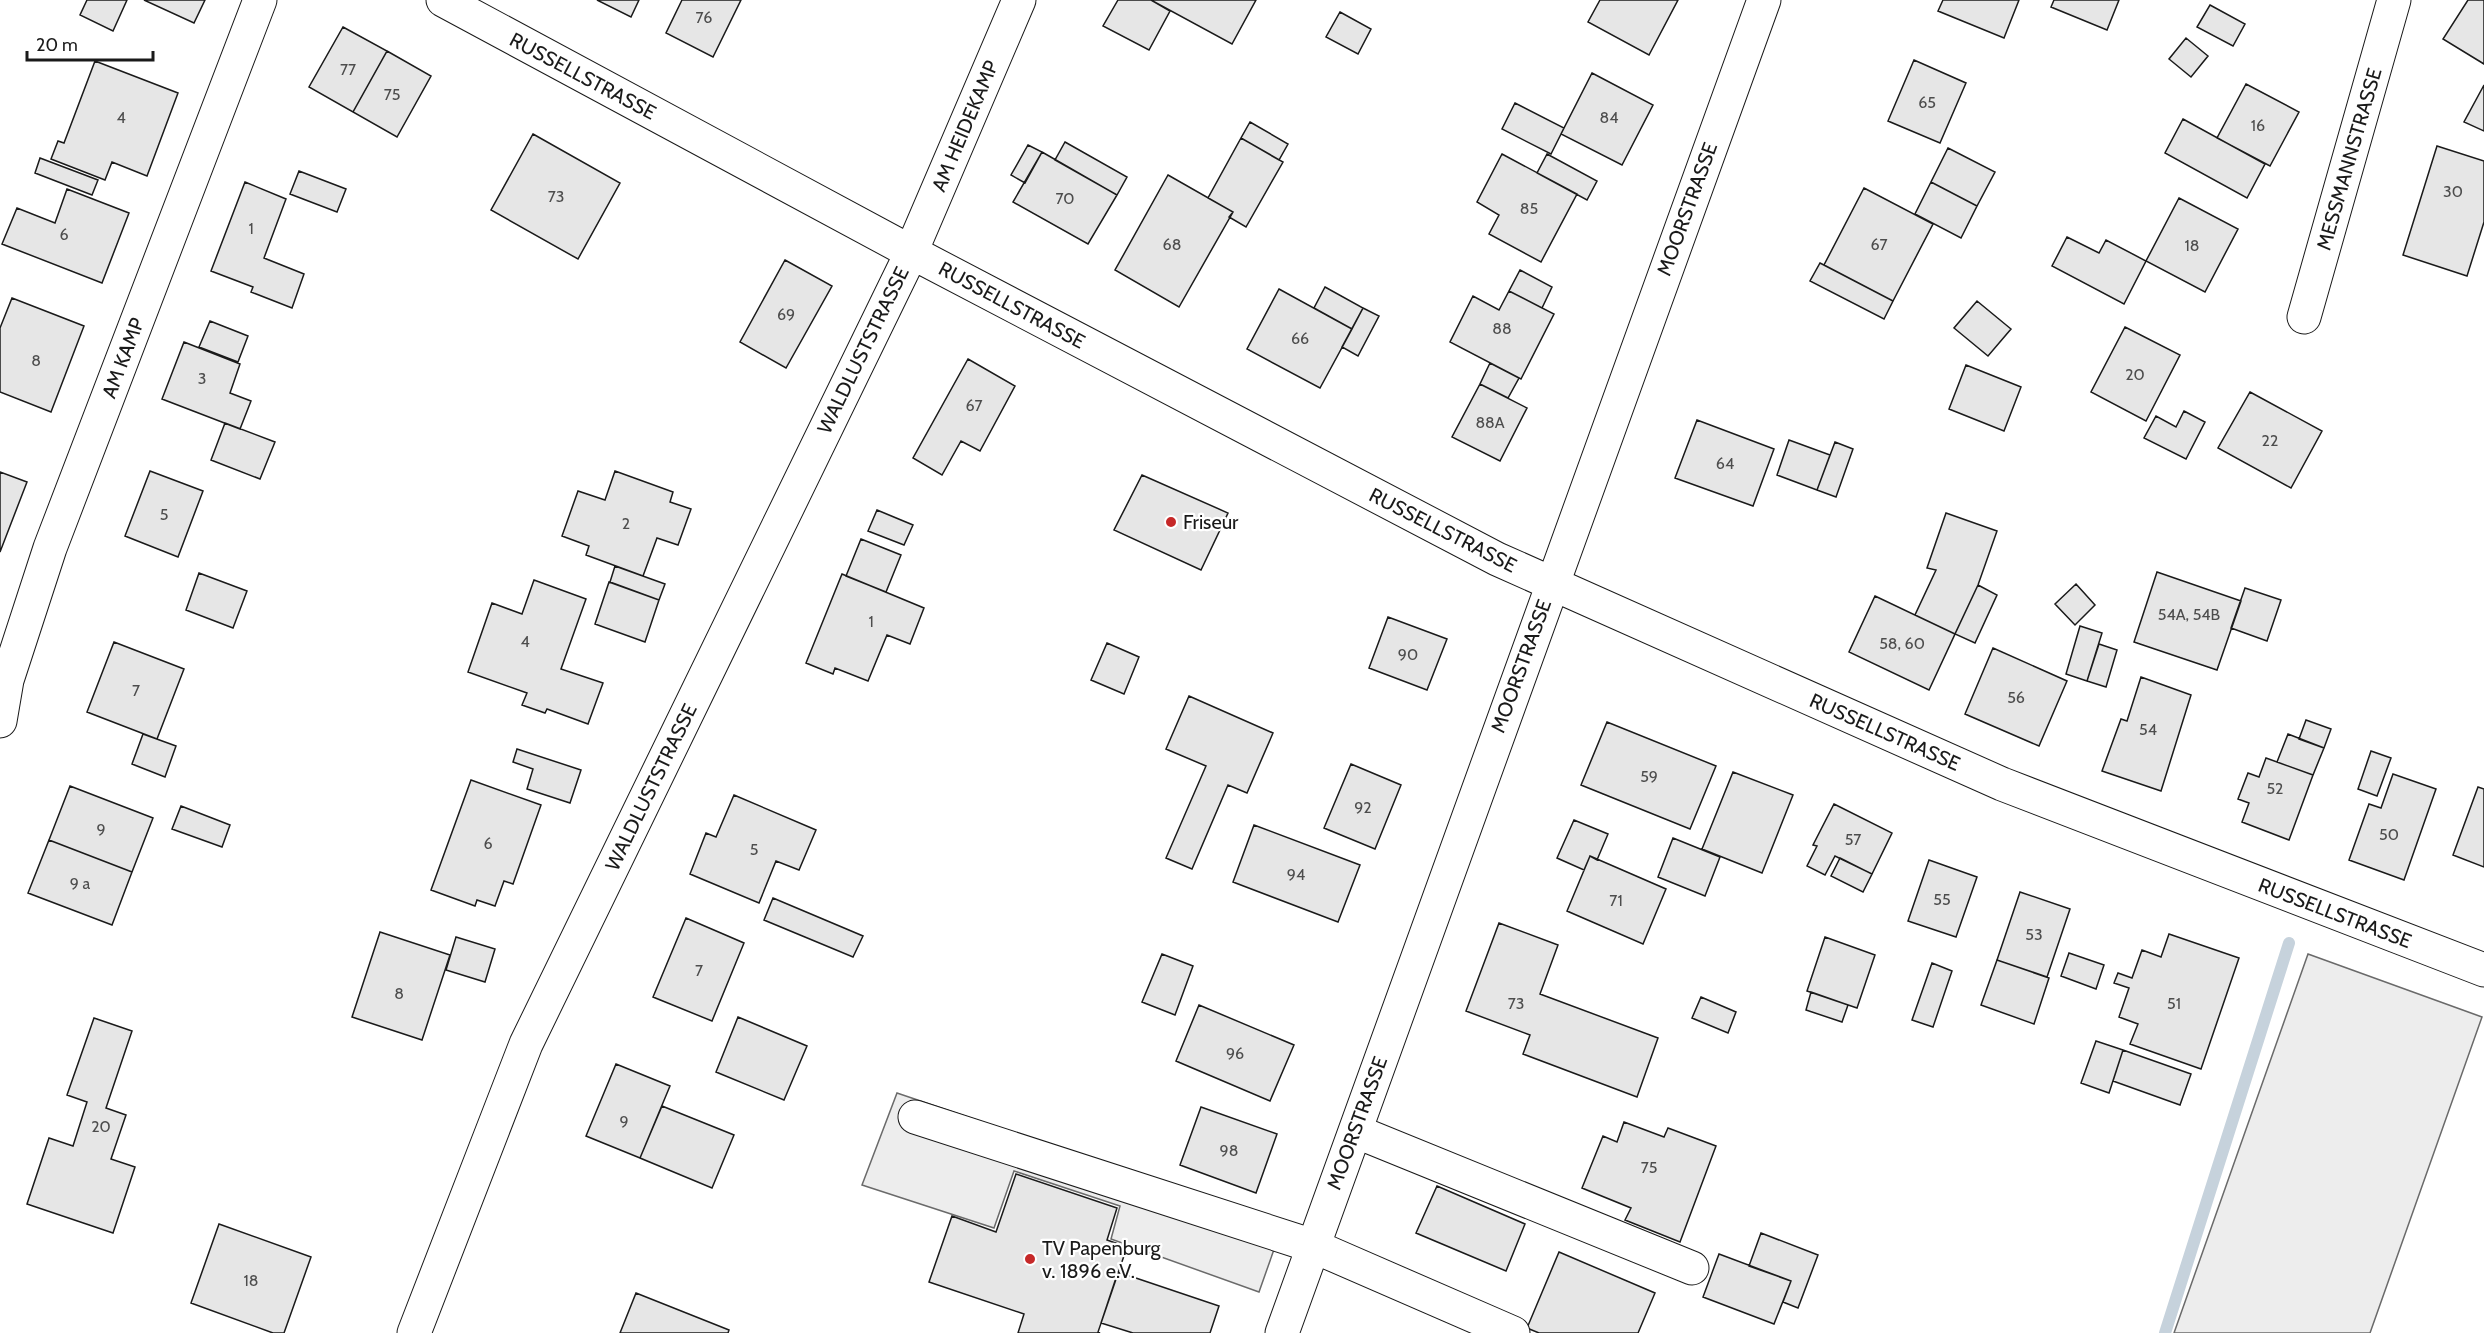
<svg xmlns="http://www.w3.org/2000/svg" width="2484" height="1333" font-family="Cabin,sans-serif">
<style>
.parking{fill:#ededed;stroke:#6a6a6a;stroke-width:1.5}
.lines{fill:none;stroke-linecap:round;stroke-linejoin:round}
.stream{stroke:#c6d2dc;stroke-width:12}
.building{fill:#e6e6e6;stroke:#1a1a1a;stroke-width:1.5}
.minor-casing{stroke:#1a1a1a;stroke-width:35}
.minor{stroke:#fff;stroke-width:33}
.poi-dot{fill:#c62828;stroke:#fff;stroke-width:2}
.labels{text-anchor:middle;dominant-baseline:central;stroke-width:4.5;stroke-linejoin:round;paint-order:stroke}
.number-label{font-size:16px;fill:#4d4d4d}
.street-label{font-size:20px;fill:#1a1a1a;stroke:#fff}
.poi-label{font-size:20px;fill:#1a1a1a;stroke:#fff;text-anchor:start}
</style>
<rect width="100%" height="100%" fill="#fff"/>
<!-- parking -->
<path class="parking" d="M2308 954 2482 1017 2370 1333H2174Z
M897 1093 1283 1224 1259 1292 1111 1239 1120 1206 1014 1171 994 1228 862 1185Z"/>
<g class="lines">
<!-- stream -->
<path class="stream" d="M2165 1333 2289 943"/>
</g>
<!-- building -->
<path class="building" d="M87 0H127L113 31 80 15Z
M144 0H205L194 23Z
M597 0H639L631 17Z
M682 0H741L713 57 666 33Z
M1118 0H1151L1170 11 1149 50 1103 26Z
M1151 0H1256L1232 44Z
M1600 0H1678L1649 55 1588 22Z
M1943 0H2019L2004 38 1938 11Z
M2054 0H2119L2107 30 2051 7Z
M2468 0H2484V64L2443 39Z
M2210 5 2245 24 2233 46 2197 27Z
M1340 12 1371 29 1358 54 1326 37Z
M343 27 387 51 353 112 309 87Z
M2186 38 2208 56 2191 77 2169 59Z
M387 51 431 76 397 137 353 112Z
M1914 60 1966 83 1940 143 1888 121Z
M95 61 178 93 147 176 112 162 105 180 51 159 58 141 64 143Z
M1592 73 1653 105 1622 165 1561 134Z
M2246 84 2299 112 2270 166 2217 138Z
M2484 85V131L2464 122Z
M1515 103 1564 128 1551 154 1502 129Z
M2183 119 2265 164 2247 198 2165 153Z
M1250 122 1288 144 1279 160 1241 138Z
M533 134 620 183 578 259 491 210Z
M1241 138 1283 162 1246 227 1229 217 1233 212 1208 198Z
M1065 142 1127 177 1117 195 1055 160Z
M1028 145 1042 152 1025 183 1011 175Z
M2437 146 2484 161V222L2467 276 2403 255Z
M1948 148 1995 172 1977 206 1931 182Z
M1042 152 1117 195 1088 244 1013 202Z
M1502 154 1577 194 1541 262 1489 234 1499 215 1477 202Z
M1547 154 1597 181 1587 200 1537 173Z
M40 158 98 180 92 195 35 173Z
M299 171 346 189 337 212 290 194Z
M1168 175 1233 212 1179 307 1115 270Z
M245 182 286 199 264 258 304 274 292 308 251 292 253 287 211 271Z
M1931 182 1977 206 1961 238 1915 214Z
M1864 188 1933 224 1893 301 1824 265Z
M67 189 129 213 102 283 2 244 17 208 55 223Z
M2179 198 2238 229 2205 292 2146 261Z
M2067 237 2099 253 2106 240 2146 261 2124 304 2052 266Z
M785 260 832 286 786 368 740 342Z
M1820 263 1893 301 1884 319 1810 281Z
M1520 270 1552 287 1542 308 1509 291Z
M1325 287 1363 308 1352 329 1314 308Z
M1279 289 1352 329 1320 388 1247 349Z
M1509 291 1554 314 1521 379 1450 342 1473 296 1499 310Z
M12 298 84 326 51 412 0 392V328Z
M1977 301 2011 329 1988 356 1954 328Z
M1363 308 1379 316 1358 356 1342 347Z
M210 321 248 336 238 362 199 347Z
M2125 327 2180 355 2146 421 2091 392Z
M184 342 240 364 230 393 251 401 240 429 162 399Z
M968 359 1015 386 980 451 961 441 942 475 913 458Z
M1490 363 1519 378 1508 398 1480 384Z
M1966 365 2021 387 2004 431 1949 409Z
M1480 384 1527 408 1500 461 1452 437Z
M2250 392 2322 431 2291 488 2218 448Z
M2184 411 2205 422 2186 459 2144 438 2156 416 2176 427Z
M1697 420 1774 449 1753 506 1675 478Z
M225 423 275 442 260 479 211 460Z
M1789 440 1830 455 1817 490 1777 475Z
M1835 442 1853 449 1836 497 1817 490Z
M150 471 203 491 178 557 125 536Z
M615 471 673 492 670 502 691 509 678 545 657 538 643 576 586 555 589 546 562 536 578 491 605 500Z
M0 472 27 482 0 552Z
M1142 475 1228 513 1201 570 1114 530Z
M877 510 913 525 904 545 868 531Z
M1946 513 1997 531 1978 585 1955 634 1915 615 1936 570 1927 568Z
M861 539 901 555 886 592 846 576Z
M615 566 665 584 659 600 610 582Z
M2157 572 2241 601 2217 670 2134 642Z
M199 573 247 591 233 628 186 610Z
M842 574 924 608 910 644 887 635 868 681 835 668 833 674 806 663Z
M534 580 586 599 561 669 603 683 588 724 547 709 545 713 522 705 527 693 468 672 492 603 522 614Z
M609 582 659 600 645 642 595 624Z
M2076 584 2095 605 2075 625 2055 604Z
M1978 585 1997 595 1975 643 1955 634Z
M2245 588 2281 600 2267 641 2231 628Z
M1875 596 1955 634 1929 690 1849 652Z
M1388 617 1447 639 1427 690 1369 668Z
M2080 626 2102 633 2087 681 2066 674Z
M114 642 184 669 157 739 87 712Z
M1107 643 1139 657 1124 694 1091 680Z
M2099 644 2117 650 2106 687 2087 681Z
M1993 648 2067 681 2039 746 1965 714Z
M2141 677 2191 695 2161 791 2102 771 2121 719 2127 721Z
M1189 696 1273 733 1247 793 1228 785 1192 869 1166 858 1206 766 1166 749Z
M2306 720 2331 729 2324 748 2299 739Z
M1607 722 1716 766 1690 829 1581 785Z
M143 734 176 746 165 777 132 764Z
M2288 734 2324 748 2313 775 2277 762Z
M517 749 581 770 570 803 527 789 533 769 513 762Z
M2371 751 2391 758 2377 796 2358 789Z
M2266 758 2313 775 2289 840 2242 822 2249 803 2238 799 2248 773 2259 777Z
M1351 764 1401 785 1375 849 1324 828Z
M1733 772 1793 795 1762 873 1702 849Z
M2393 774 2436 789 2404 880 2349 860 2369 804 2381 808Z
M471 780 541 805 513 884 504 881 495 906 477 900 475 906 431 890Z
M70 786 153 818 132 872 49 840Z
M2478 787 2484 789V867L2453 855Z
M734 795 816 830 799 870 776 861 759 903 690 874 706 833 716 837Z
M1834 804 1892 833 1872 874 1835 856 1825 875 1807 866 1817 846 1813 845Z
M181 806 230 825 222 847 172 829Z
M1574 820 1608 834 1597 860 1590 856 1584 870 1557 858Z
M1254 825 1360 865 1338 922 1233 882Z
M1673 838 1720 857 1705 896 1658 877Z
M49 840 132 872 112 925 28 893Z
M1590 856 1666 889 1643 944 1567 911Z
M1840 858 1872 874 1863 892 1831 876Z
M1929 860 1977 877 1956 937 1908 921Z
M2020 892 2070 909 2047 977 1997 960Z
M773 898 863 936 853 957 764 920Z
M686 918 744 943 712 1021 653 997Z
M1499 923 1558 945 1540 994 1658 1038 1637 1097 1523 1054 1530 1035 1466 1011Z
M380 932 450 955 422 1040 352 1017Z
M2169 934 2239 958 2201 1069 2130 1044 2138 1024 2119 1017 2129 988 2114 983 2118 973 2132 978 2142 950 2161 957Z
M456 937 495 949 485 982 446 970Z
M1825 937 1875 955 1857 1008 1807 991Z
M2069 953 2104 965 2096 989 2061 976Z
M1162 954 1193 966 1175 1015 1142 1002Z
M1997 960 2049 978 2034 1024 1981 1005Z
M1932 963 1952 971 1933 1027 1912 1020Z
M1811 992 1848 1005 1842 1022 1806 1010Z
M1701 997 1736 1012 1728 1033 1692 1018Z
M1199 1005 1294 1045 1270 1101 1176 1061Z
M738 1017 807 1046 784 1100 716 1072Z
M94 1018 132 1031 106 1108 126 1115 111 1159 135 1167 113 1233 27 1204 49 1138 73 1146 87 1102 67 1095Z
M2096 1041 2123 1050 2109 1093 2081 1083Z
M2123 1050 2191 1074 2180 1105 2113 1081Z
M616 1064 670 1086 640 1158 586 1136Z
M662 1106 734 1135 712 1188 640 1158Z
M1201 1107 1277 1134 1256 1193 1180 1165Z
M1624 1122 1664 1137 1668 1128 1716 1146 1680 1242 1625 1220 1631 1208 1582 1188 1603 1136 1617 1142Z
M1016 1174 1117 1208 1107 1240 1127 1247 1098 1332 1100 1333H1018L1024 1314 929 1282 952 1216 996 1232Z
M1437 1186 1525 1224 1506 1271 1416 1233Z
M219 1224 311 1257 284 1333H273L191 1303Z
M1761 1233 1818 1255 1798 1308 1783 1302 1791 1281 1749 1266Z
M1559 1252 1655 1293 1638 1333H1539L1527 1328Z
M1719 1254 1791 1281 1774 1324 1703 1297Z
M1118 1272 1219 1306 1210 1333H1133L1101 1323Z
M636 1293 729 1330 728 1333H620Z"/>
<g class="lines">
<!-- minor casing -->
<g class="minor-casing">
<path id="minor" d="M443 0 911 252 1497 559 2002 784 2484 970
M2304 317 2394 0
M0 721 7 680 50 548 260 0
M915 1117 1313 1246 1513 1333
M1355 1131 1692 1268
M414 1333 526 1044 905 266 1019 0
M1282 1333 1764 0"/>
</g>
<!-- minor -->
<use href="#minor" class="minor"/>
</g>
<!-- markers -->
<g class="poi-dot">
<circle cx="1171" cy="522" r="6"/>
<circle cx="1030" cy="1259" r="6"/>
</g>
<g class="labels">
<!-- number labels -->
<g class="number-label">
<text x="704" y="17">76</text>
<text x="348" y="69">77</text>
<text x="392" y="94">75</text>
<text x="1927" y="102">65</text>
<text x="121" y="117">4</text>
<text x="1609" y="117">84</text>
<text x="2258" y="125">16</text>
<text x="2453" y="191">30</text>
<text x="556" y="196">73</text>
<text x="1065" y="198">70</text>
<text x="1529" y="208">85</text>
<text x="251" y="228">1</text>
<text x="64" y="234">6</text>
<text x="1172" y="244">68</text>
<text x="1879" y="244">67</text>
<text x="2192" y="245">18</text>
<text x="786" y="314">69</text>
<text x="1502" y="328">88</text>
<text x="1300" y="338">66</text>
<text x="36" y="360">8</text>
<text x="2135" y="374">20</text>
<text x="202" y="378">3</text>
<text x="974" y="405">67</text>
<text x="1490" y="422">88A</text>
<text x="2270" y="440">22</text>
<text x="1725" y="463">64</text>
<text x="164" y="514">5</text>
<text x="626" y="523">2</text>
<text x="2189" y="614">54A, 54B</text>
<text x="871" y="621">1</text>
<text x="525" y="641">4</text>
<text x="1902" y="643">58, 60</text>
<text x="1408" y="654">90</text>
<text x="136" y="690">7</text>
<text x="2016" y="697">56</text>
<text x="2148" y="729">54</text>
<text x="1649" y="776">59</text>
<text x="2275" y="788">52</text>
<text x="1363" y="807">92</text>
<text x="101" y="829">9</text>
<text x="2389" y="834">50</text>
<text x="1853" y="839">57</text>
<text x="488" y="843">6</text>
<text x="754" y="849">5</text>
<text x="1296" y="874">94</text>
<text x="80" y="883">9 a</text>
<text x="1942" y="899">55</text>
<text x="1616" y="900">71</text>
<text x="2034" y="934">53</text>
<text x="699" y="970">7</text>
<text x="399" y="993">8</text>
<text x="1516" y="1003">73</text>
<text x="2174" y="1003">51</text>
<text x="1235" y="1053">96</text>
<text x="624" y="1121">9</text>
<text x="101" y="1126">20</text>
<text x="1229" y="1150">98</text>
<text x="1649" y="1167">75</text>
<text x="251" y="1280">18</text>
</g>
<!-- street labels -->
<g class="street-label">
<text transform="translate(583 76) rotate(28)">RUSSELLSTRASSE</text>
<text transform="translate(965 126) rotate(-67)">AM HEIDEKAMP</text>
<text transform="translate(2349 159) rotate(-74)">MESSMANNSTRASSE</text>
<text transform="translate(1687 209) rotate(-70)">MOORSTRASSE</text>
<text transform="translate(1012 305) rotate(28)">RUSSELLSTRASSE</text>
<text transform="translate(863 350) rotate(-64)">WALDLUSTSTRASSE</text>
<text transform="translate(123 358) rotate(-69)">AM KAMP</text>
<text transform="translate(1443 530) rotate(27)">RUSSELLSTRASSE</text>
<text transform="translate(1521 666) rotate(-70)">MOORSTRASSE</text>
<text transform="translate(1885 732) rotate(24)">RUSSELLSTRASSE</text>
<text transform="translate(651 787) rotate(-64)">WALDLUSTSTRASSE</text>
<text transform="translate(2335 913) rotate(21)">RUSSELLSTRASSE</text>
<text transform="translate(1357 1123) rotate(-70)">MOORSTRASSE</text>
</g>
<!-- poi labels -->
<g class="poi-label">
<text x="1183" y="522">Friseur</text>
<text x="1042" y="1248">TV Papenburg<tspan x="1042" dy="23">v. 1896 e.V.</tspan></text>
</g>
</g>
<!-- scale -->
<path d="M27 51v9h126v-9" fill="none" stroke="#1a1a1a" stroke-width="3"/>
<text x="36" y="51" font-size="18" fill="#1a1a1a" stroke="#ffffff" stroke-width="4.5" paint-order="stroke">20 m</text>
</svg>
